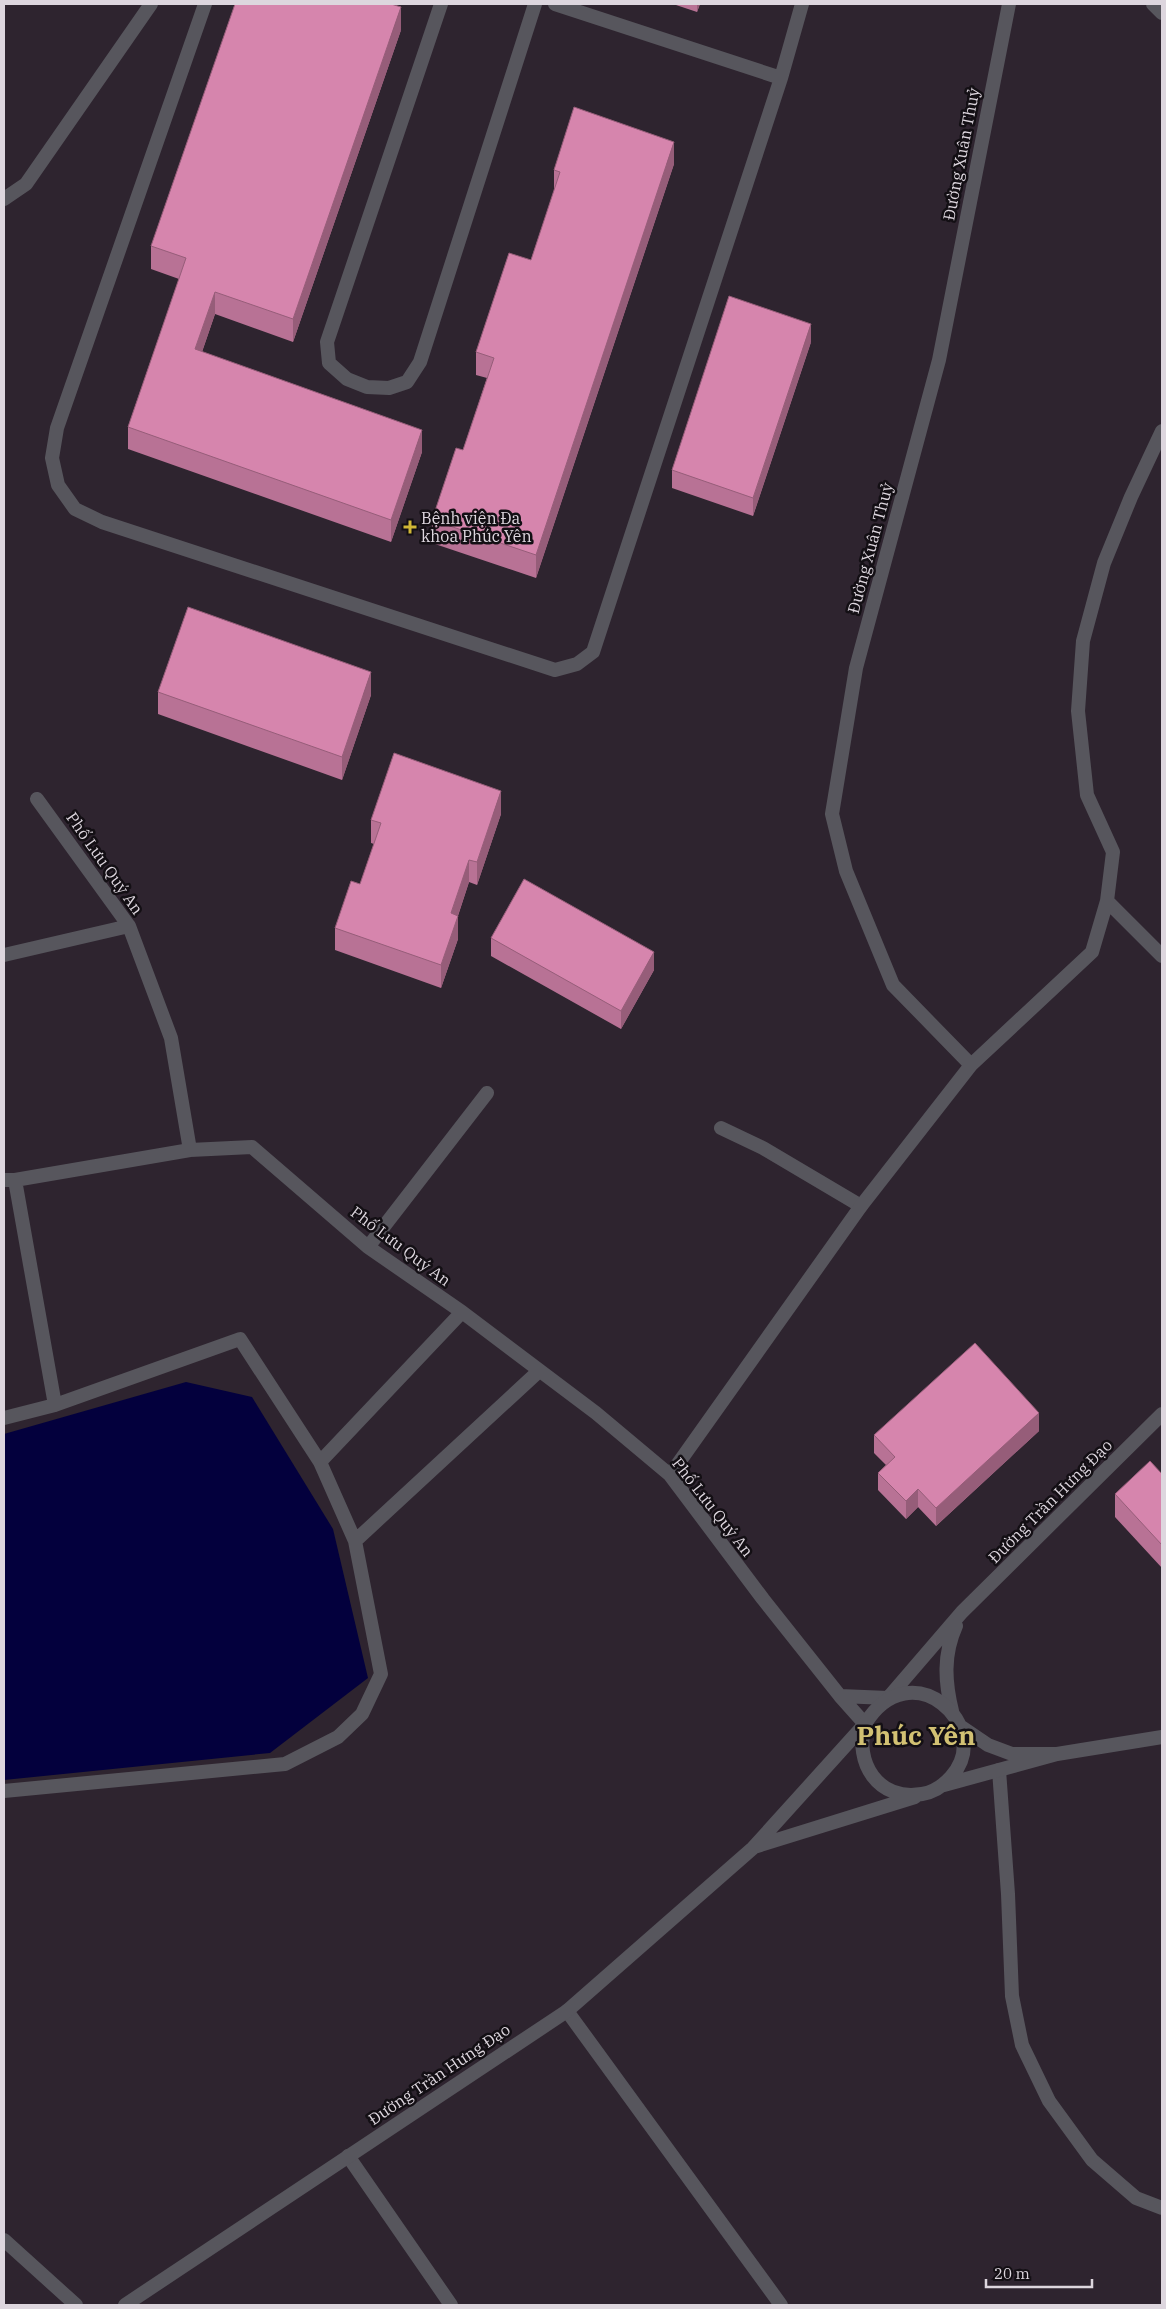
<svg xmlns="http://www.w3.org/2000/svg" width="1166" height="2309" font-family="'IBM Plex Serif',serif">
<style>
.water{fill:#03003d}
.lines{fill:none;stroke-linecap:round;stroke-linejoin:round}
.service{stroke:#57565d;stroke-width:14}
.minor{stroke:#57565d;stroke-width:14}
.tertiary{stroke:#57565d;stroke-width:14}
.wall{fill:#b87295}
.shaded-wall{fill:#965d79}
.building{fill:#d685ad;stroke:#965d79}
.poi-dot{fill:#d1b736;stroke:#130f14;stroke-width:2}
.labels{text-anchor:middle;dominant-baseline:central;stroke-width:5;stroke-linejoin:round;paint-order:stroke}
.street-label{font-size:16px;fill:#ddd6de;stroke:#130f14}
.poi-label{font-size:16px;fill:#ddd6de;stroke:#130f14;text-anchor:start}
.town-label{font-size:26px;font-weight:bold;fill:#d2c173;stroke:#130f14}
</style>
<rect width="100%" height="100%" fill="#2e242f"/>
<!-- water -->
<path class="water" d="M186 1382 252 1397 333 1529 368 1678 270 1753 4 1780V1434Z"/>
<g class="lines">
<!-- service -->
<path class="service" d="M205 4 57 428 52 458 58 485 75 509 102 522 555 670 577 664 593 652 781 78 555 4
M441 4 327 342 329 363 347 379 367 387 389 388 407 382 420 362 535 4
M781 78 802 4
M721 1128 763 1148 861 1206"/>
<!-- minor -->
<path class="minor" d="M1153 4 1162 13
M4 199 26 184 151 4
M37 799 129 926 171 1038 190 1150 252 1147 368 1247 462 1312 596 1413 670 1475 763 1599 840 1696 865 1724
M1107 901 1162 956
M4 955 129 926
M971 1065 893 985 846 871 832 814 856 668 939 360 1009 4
M4 1180H15L190 1150
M15 1180 55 1405 240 1339 320 1462 462 1312
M368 1247 487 1093
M4 1418 55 1405
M320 1462 355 1541
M670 1475 861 1206 971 1065 1092 952 1107 901 1113 852 1087 795 1078 711 1083 641 1104 563 1131 497 1162 431
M840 1696 888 1698 962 1612 1162 1414
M952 1711C945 1682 943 1655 956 1626
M999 1770 1008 1894 1012 1996 1022 2045 1049 2101 1092 2160 1136 2198 1162 2208
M4 1791 285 1764 338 1737 362 1714 381 1674 355 1541 539 1371
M567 2011 781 2305
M348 2156 451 2305
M4 2240 76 2305"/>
<!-- tertiary -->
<path class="tertiary" d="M1057 1754 1162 1737
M944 1785 1057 1754H1012L988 1745 960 1726
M754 1847 915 1797
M125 2305 567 2011 753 1848 865 1724C911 1649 996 1727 951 1777 943 1786 934 1792 922 1794 878 1801 854 1763 865 1724"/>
</g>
<!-- wall -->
<path class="wall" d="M673 4H700L697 12Z
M401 30 293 342 215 314 202 352 422 452 391 542 128 449V427L179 279 151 269V246Z
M674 164 536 578 432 543V520L463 450 487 378 476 375V352L531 260 554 192V170Z
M811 342 753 516 672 488V470Z
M158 692 371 695 342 780 158 714Z
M501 814 477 885 469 882 458 916V939L441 988 335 950V928L360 884 374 844 371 843V820Z
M491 938 654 970 621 1029 491 956Z
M1039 1431 936 1526 918 1507 906 1519 878 1490V1473L886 1465 874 1453V1435Z
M1162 1474V1568L1115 1517V1494Z"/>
<!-- shaded-wall -->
<path class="shaded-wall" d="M697 4H700L697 12Z
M401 7V30L293 342V319Z
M674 142V164L536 578V555Z
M215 292V314L195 372V349Z
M811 324V342L753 516V498Z
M422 430V452L391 542V520Z
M371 672V695L342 780V757Z
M501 791V814L477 885V862Z
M469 860V882L451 936V913Z
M458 916V939L441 988V965Z
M654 952V970L621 1029V1011Z
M1039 1413V1431L936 1526V1508Z
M918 1489V1507L906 1519V1501Z"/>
<!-- building -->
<path class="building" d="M235 4H391L401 7 293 319 215 292 195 349 422 430 391 520 128 427 186 258 151 246Z
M574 107 674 142 536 555 432 520 456 448 463 450 494 358 476 352 509 253 531 260 560 172 554 170Z
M729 296 811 324 753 498 672 470Z
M188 607 371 672 342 757 158 692Z
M394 753 501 791 477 862 469 860 451 913 458 916 441 965 335 928 351 881 360 884 381 823 371 820Z
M524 879 654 952 621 1011 491 938Z
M975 1343 1039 1413 936 1508 918 1489 906 1501 878 1473 895 1457 874 1435Z
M1150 1461 1162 1474V1545L1115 1494Z"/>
<!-- markers -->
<path class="poi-dot" d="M407.5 519.5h5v5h5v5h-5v5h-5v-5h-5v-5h5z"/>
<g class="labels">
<!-- street labels -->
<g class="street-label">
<text transform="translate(961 154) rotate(-79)">Đường Xuân Thuỷ</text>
<text transform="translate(870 548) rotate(-75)">Đường Xuân Thuỷ</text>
<text transform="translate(105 863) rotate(55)">Phố Lưu Quý An</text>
<text transform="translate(401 1246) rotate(37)">Phố Lưu Quý An</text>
<text transform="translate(1050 1501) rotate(-45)">Đường Trần Hưng Đạo</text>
<text transform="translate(713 1507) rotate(52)">Phố Lưu Quý An</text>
<text transform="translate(439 2074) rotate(-34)">Đường Trần Hưng Đạo</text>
</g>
<!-- poi labels -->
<g class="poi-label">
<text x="421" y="518">Bệnh viện Đa<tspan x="421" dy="18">khoa Phúc Yên</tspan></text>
</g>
<!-- town labels -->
<g class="town-label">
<text x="916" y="1735">Phúc Yên</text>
</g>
</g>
<!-- border -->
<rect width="1166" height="2309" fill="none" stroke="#ddd6de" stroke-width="10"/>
<!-- scale -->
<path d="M986 2279v8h106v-8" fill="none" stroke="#ddd6de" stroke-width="2.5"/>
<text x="994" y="2279" font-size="15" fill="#ddd6de" stroke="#130f14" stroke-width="4" paint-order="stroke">20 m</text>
</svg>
